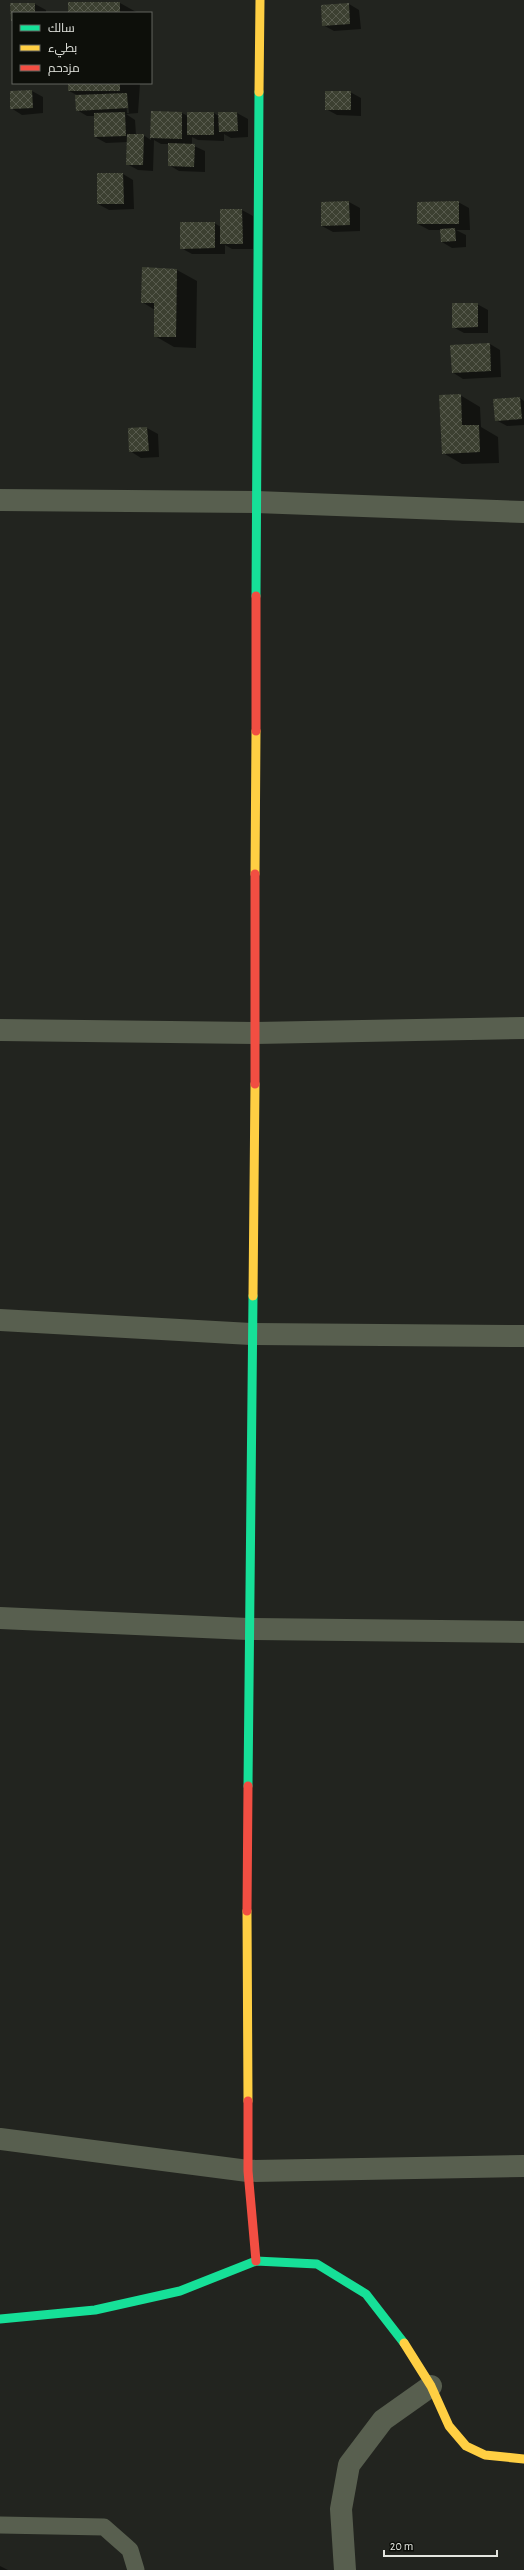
<svg xmlns="http://www.w3.org/2000/svg" width="524" height="2570" font-family="'Alegreya Sans',Cairo,sans-serif">
<style>
.shadow{fill:#0007;fill-rule:evenodd}
.building{fill:url(#building-cross-hatch)}
.lines{fill:none;stroke-linecap:round;stroke-linejoin:round}
.lane{stroke:#585f4f;stroke-width:17}
.street{stroke:#585f4f;stroke-width:22}
.fast{stroke:#16e098;stroke-width:9}
.slow{stroke:#ffcf43;stroke-width:9}
.jam{stroke:#f24e42;stroke-width:9}
</style>
<defs>
<pattern id="building-cross-hatch" width="8" height="8" patternUnits="userSpaceOnUse"><rect width="8" height="8" fill="#3c4031"/><path d="M0 0l8 8M0 8l8-8" fill="none" stroke="#585b4e"/></pattern>
</defs>
<rect width="100%" height="100%" fill="#22241f"/>
<!-- shadow -->
<path class="shadow" d="M69 3H120L138 13H69Z
M11 4H35L46 10V13H13V21Z
M349 4 359 10 361 29 334 31 323 25Z
M48 83H140L138 113 126 114 135 120 136 135H143L151 140 152 112 182 113 188 116 214 113 220 117 237 113 248 119V137L231 138 224 134V141L198 140 192 137V145L205 151V172L179 171 169 165V144H161L154 140 153 171 138 170 127 164 128 142 106 143 95 137V116H87L77 110 79 96 69 91V84ZM126 102H128L129 113H127Z
M32 91 43 97V113L22 115 11 108V92Z
M350 92 361 98V116L337 115 326 109Z
M123 174 133 180 134 209 109 210 98 204Z
M349 202 360 208V231L333 232 322 226V203Z
M458 202 469 208 470 230H456L466 235V247L452 248 442 242 441 230H429L418 224Z
M221 210H242L253 216V249H232L225 245V254H192L181 248 214 223 221 227Z
M143 268 177 270 197 281 196 348 174 347 155 336V310L142 302Z
M477 304 488 310V333H464L453 327Z
M490 344 500 350 501 377 463 379 452 372Z
M460 395 480 407 481 427 498 437 499 463 462 464 443 453Z
M520 398 524 401V425L507 426 496 420Z
M147 428 158 434 159 457 141 458 130 451Z
M0 2566 8 2570H0Z"/>
<!-- building -->
<path class="building" d="M68 2H120V13H68Z
M10 3H35V13H13V21H11Z
M349 3 350 24 322 26 321 5Z
M68 83H120V91H68Z
M32 90 33 108 10 109V91Z
M325 91H351V110H325Z
M127 93 128 108 76 111 75 95Z
M151 111 182 112V139L150 138Z
M125 112 126 136 94 137V113Z
M187 112H214V135H187Z
M218 112H237L238 131 219 132Z
M127 134H144L143 165H126Z
M168 143 195 144 194 167 168 166Z
M97 173H123L124 204H97Z
M349 201 350 225 321 226V202Z
M459 201V224H417V202Z
M220 209H242L243 244H220Z
M180 222H215V248L180 249Z
M455 228 456 241 441 242 440 229Z
M142 267 177 269 176 337H154V303H141Z
M452 303H478V327L452 328Z
M490 343 491 371 452 373 450 345Z
M461 394 462 425H479L480 452 442 454 439 395Z
M520 397 522 419 495 421 493 399Z
M147 427 149 451 129 452 128 428Z"/>
<g class="lines">
<!-- lane -->
<path class="lane" d="M0 2525 104 2527 130 2550 136 2570"/>
<!-- street -->
<path class="street" d="M0 500 256 502 524 512
M0 1030 255 1033 524 1028
M0 1320 251 1334 524 1336
M0 1618 248 1629 524 1632
M0 2139 248 2171 524 2166
M345 2570 341 2509 349 2465 383 2420 431 2386"/>
<!-- fast -->
<path class="fast" d="M256 596 259 92
M248 1786 253 1296
M0 2319 95 2310 180 2291 256 2261 317 2264 366 2294 404 2343"/>
<!-- slow -->
<path class="slow" d="M259 92 260 0
M255 874 256 731
M253 1296 255 1084
M247 1911 248 2101
M404 2343 431 2386 449 2426 466 2446 485 2455 524 2459"/>
<!-- jam -->
<path class="jam" d="M256 731V596
M255 1084V874
M247 1911 248 1786
M248 2101V2171L256 2261"/>
</g>
<!-- legend -->
<rect x="12" y="12" width="140" height="72" fill="#0d0f0a" stroke="#63655f"/>
<rect x="20" y="25" width="20" height="6" fill="#16e098" stroke="#63655f"/>
<text x="48" y="32" font-size="12" fill="#e3e5df">سالك</text>
<rect x="20" y="45" width="20" height="6" fill="#ffcf43" stroke="#63655f"/>
<text x="48" y="52" font-size="12" fill="#e3e5df">بطيء</text>
<rect x="20" y="65" width="20" height="6" fill="#f24e42" stroke="#63655f"/>
<text x="48" y="72" font-size="12" fill="#e3e5df">مزدحم</text>
<!-- scale -->
<path d="M384 2550v6h113v-6" fill="none" stroke="#e3e5df" stroke-width="2"/>
<text x="390" y="2550" font-size="12" fill="#e3e5df" stroke="#0d0f0a" stroke-width="3" paint-order="stroke">20 m</text>
</svg>
